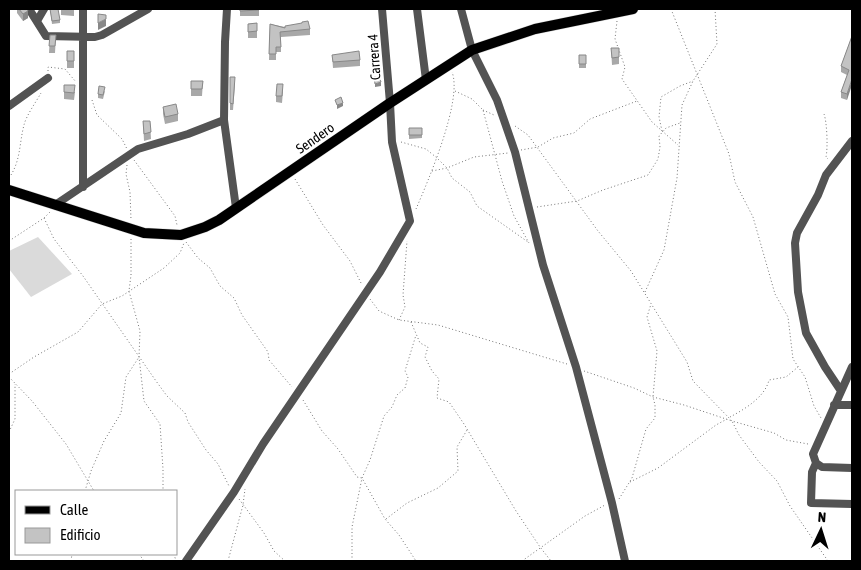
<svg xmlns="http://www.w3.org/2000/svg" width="861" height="570" font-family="'Asap Condensed',sans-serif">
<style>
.green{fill:#dadada}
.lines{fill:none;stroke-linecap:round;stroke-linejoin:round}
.major-casing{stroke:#dbdbdb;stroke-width:11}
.path{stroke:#757575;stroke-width:1;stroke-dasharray:1 2.5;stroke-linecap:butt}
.minor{stroke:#535353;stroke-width:8}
.major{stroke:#000;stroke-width:10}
.wall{fill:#a8a8a8}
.shaded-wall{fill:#888}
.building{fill:#c3c3c3;stroke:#888}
.labels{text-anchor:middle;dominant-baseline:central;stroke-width:4;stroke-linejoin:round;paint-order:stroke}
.street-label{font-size:14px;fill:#000;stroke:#fff}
</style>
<rect width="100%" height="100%" fill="#fff"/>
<!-- green -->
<path class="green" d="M38 237 72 274 31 297 9 269V251Z"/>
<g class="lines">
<!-- major casing -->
<g class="major-casing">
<path id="major" d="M9 190 144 233 181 235 205 227 219 220 390 103 472 50 535 29 633 9"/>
</g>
<!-- path -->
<path class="path" d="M671 9 729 154 735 182 753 217 775 294 788 317 793 359 805 377 814 406 821 418
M617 21 615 39 625 67 622 79 652 122 678 145
M48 71V67L65 69 76 82
M455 91 472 99 483 110 502 181 514 216 529 243
M92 100 97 115 122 139 127 149
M483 110 494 115
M824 114C827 122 828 148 826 157L828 159
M515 126 528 135 598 231 631 271 687 362 693 381 732 421 774 433 786 440 808 444
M662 131 659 117 661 97 680 86 693 81
M401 142 426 149 437 158 447 168 452 178 470 192 477 206 528 242
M521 150 538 147 553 138 574 133 590 119 637 101
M134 160 175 216 177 225
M127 165 126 174 130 192 131 220
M432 171 447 168 474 157 508 153
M9 178C21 161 19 144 24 125 26 116 36 102 41 93
M295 179 323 225 350 261 362 285
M537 207 577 201 603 190 648 175 658 159 660 147 659 136 666 128 680 123
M416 209C428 181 463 100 452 72
M44 218 54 239 83 276 156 381 167 396 185 413 188 422 206 450 218 464 229 486
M131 239V275L129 291 140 331 139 357 144 401 160 424 163 469V491
M9 241 44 218 50 212
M186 242 198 258 210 268 220 286 234 298 242 315 268 352 269 360 292 387
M645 292 664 250 677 178 682 105 693 81 717 44 715 9
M370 299 379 311 399 320 438 325 567 364
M399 320 405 307 403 295 407 241
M411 322 420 343 428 347 425 357 432 371 439 379 437 398 449 402 464 424 516 511 540 547 551 561
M584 371 634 388 653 397 684 405 732 421 739 435 759 462 777 481 790 506 828 561
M9 374 34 357 78 332 102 304 122 296 164 268 180 253 184 243
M9 377 32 401 66 444 94 491
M303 400 322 431 338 449 357 477 362 478 385 519 399 535 416 561
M730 417C745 409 765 397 769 380L786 377 798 367
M9 432 15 419V384
M630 482 658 468 716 425 727 419
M85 491 91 471 104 441 121 413 126 377 139 357
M239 499 264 533 274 551 285 561
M619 499 632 478 646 429 655 418V405L653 397 657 351 647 317 651 304
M386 519 407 503 438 488 458 471 457 447 467 430
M139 554 144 561
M174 554 176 561
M71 561 72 554
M228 561 243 505 245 489
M352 561V527L362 478 370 460 384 416 392 407 397 395 405 388 408 377 405 371 416 335
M522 561 585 516 605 505"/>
<!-- minor -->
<path class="minor" d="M29 9 46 36 95 37 102 35 148 9
M227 9 225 42 224 120 236 208
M417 9 426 80
M461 9 472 50 497 100 515 152 543 265 576 367 612 503 625 561
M37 21 44 9
M9 106 48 78
M83 187V9
M55 205 138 149 188 134 224 120
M852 367 813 454 816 463 822 467 852 468
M841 391 825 367 806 333 798 292 795 243 797 233 818 195 826 175 852 141
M834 405H852
M816 463 812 472 811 503 852 504
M186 561 234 492 263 444 380 272 410 221 392 142 390 103 382 9"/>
<!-- major -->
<use href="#major" class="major"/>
</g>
<!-- wall -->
<path class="wall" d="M17 9H27L28 18 23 21 17 13Z
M50 9 60 20V23L52 24Z
M61 9H74V16L61 15Z
M240 9H259V16H240Z
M257 23V38H248V24Z
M270 24 285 27 310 29V35L281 37V52H276V60H269Z
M50 35H56L55 53H49Z
M852 36 847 100 841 98V92L847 75 841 72V66Z
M611 48 619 57V64L612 65Z
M67 51H74V68H67Z
M332 55 360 60V66L333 68Z
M579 55H586V68H579Z
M230 77 235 84 233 110H230Z
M191 81H203L202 96H191Z
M105 91 103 99 98 98V94Z
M283 91 282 103 276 102V96Z
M64 92H75L74 100 64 99Z
M163 107 178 114V121L165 124 163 114Z
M143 121H150L151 139 144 141Z
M409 128H422V138L409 139Z"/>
<!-- shaded-wall -->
<path class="shaded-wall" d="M28 11V18L23 21V14Z
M106 19V26L98 30V23Z
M852 79V85L847 100V94Z
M381 82V86L375 87V84Z
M343 103V106L337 109V105Z"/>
<!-- building -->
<path class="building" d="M19 9H27L28 11 23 14Z
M50 9H58L60 20 52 21Z
M240 9H259V10L240 11Z
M98 14 106 15V19L98 23Z
M308 21 310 29 280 32 281 47H276V54H269L270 24 285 28V26L302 23V22Z
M257 23V31L248 32V24Z
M50 35H56L55 46H49Z
M852 36V79L847 94 841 92 849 70 841 66Z
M611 48H619V57L612 58Z
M67 51H74V61H67Z
M359 51 360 60 333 62 332 55Z
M579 55H586V64H579Z
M379 76 381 82 375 84 374 77Z
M230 77H235L233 104 230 103Z
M191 81H203L202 89H191Z
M277 84H283L282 96H276Z
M64 85H75L74 93 64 92Z
M99 86 105 87 103 95 98 94Z
M341 97 343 103 337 105 335 100Z
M176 104 178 114 165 117 163 107Z
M143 121H150L151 132 144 134Z
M409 128H422V135H409Z"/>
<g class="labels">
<!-- street labels -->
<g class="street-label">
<text transform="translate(374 57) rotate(-94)">Carrera 4</text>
<text transform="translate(315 138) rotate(-35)">Sendero</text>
</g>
</g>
<!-- border -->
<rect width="861" height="570" fill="none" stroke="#000000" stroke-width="20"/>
<!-- legend -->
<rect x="15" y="490" width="162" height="65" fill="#ffffff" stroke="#999999"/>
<rect x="25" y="506" width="25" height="8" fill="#000000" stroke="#999999"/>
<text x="60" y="515" font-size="15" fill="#000000">Calle</text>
<rect x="25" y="528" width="25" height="15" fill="#c3c3c3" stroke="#999999"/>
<text x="60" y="540" font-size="15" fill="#000000">Edificio</text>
<!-- north arrow -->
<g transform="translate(821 530) rotate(4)" stroke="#ffffff" stroke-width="4" paint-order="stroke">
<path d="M0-4L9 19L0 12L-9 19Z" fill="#000000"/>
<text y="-8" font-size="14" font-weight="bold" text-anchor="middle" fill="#000000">N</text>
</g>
</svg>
